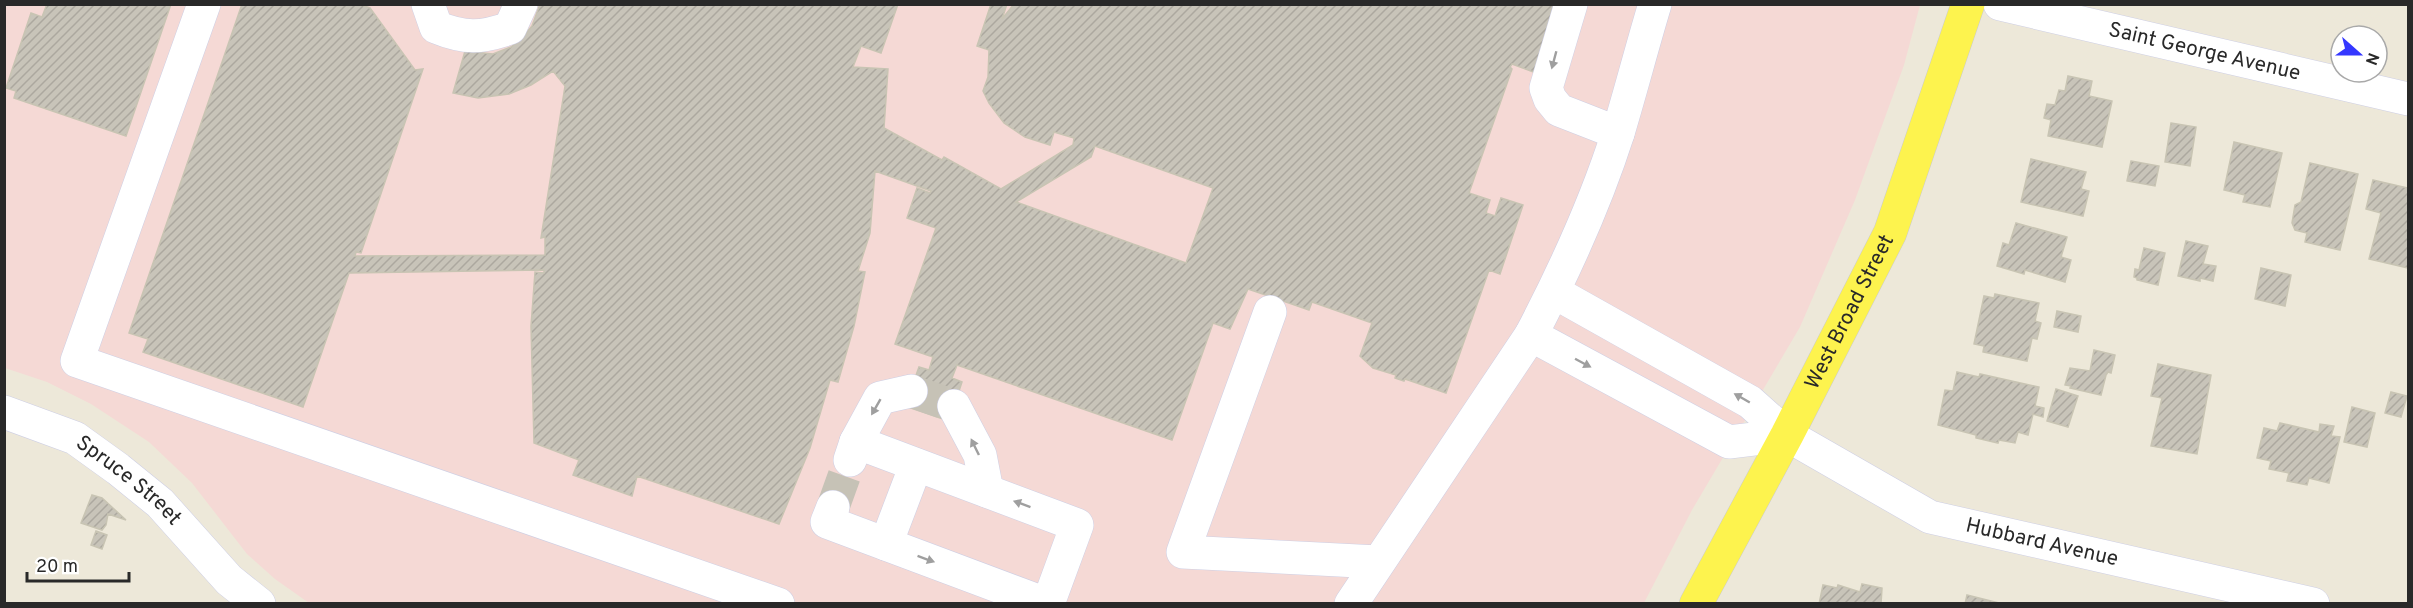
<svg xmlns="http://www.w3.org/2000/svg" width="2413" height="608" font-family="Overpass,sans-serif">
<style>
.medical{fill:#f5d9d5}
.building{fill:url(#building-hatch);stroke:#c8c4b3;stroke-width:1.5;fill-rule:evenodd}
.lines{fill:none;stroke-linecap:round;stroke-linejoin:round}
.minor-tunnel{stroke:#c6c2b6;stroke-width:33;stroke-dasharray:33 16;stroke-linecap:butt}
.minor-casing{stroke:#cecfe4;stroke-width:34}
.major-casing{stroke:#ccc;stroke-width:34}
.minor{stroke:#fff;stroke-width:33}
.major{stroke:#fdf34e;stroke-width:33}
.oneway{fill:#9f9f9f}
.labels{text-anchor:middle;dominant-baseline:central;stroke-width:5;stroke-linejoin:round;paint-order:stroke}
.street-label{font-size:21px;fill:#292929;stroke:#fff}
</style>
<defs>
<pattern id="building-hatch" width="6" height="6" patternUnits="userSpaceOnUse" patternTransform="scale(1.5)"><rect width="6" height="6" fill="#c8c4b9"/><path d="M-1 1l2-2M0 6l6-6M5 7l2-2" fill="none" stroke="#aca89f"/></pattern>
</defs>
<rect width="100%" height="100%" fill="#ede8d9"/>
<!-- medical -->
<path class="medical" d="M5 5H1920L1904 65 1855 200 1800 327 1692 510 1644 603H309L275 579 247 554 192 483 149 442 91 404 47 382 5 368Z"/>
<!-- building -->
<path class="building" d="M47 4H171L126 136 14 98 16 91 6 88 31 13 42 17Z
M242 4H359L370 8 415 70 423 69 361 253 356 252 355 256 545 255V237L541 238 565 86 553 71 531 85 509 94 478 98 453 93 465 51 493 54 511 47 522 38 532 26 540 4H898L881 53 861 46 853 67 888 69 884 128 942 160 944 157 1001 189 1073 145 1074 138 1054 132 1050 145 1025 137 1004 123 989 103 983 91 988 77 989 50 977 46 991 4H1007L1002 19 1014 4H1560L1536 73 1512 64 1510 67 1512 69 1469 193 1490 200 1486 213 1495 216 1501 198 1523 205 1500 274 1489 270 1446 393 1405 379 1404 381 1395 378 1396 375 1373 368 1360 356 1372 323 1312 302 1309 310 1248 289 1230 329 1213 323 1172 440 957 365 952 378 962 382 949 421 905 406 919 367 929 370 933 357 895 344 936 228 907 218 917 188 930 193 931 191 875 171 870 233 858 271 865 272 854 326 838 382 830 380 810 448 779 524 637 476 632 496 573 475 579 460 534 443 531 326 535 272 544 273V270L349 273 303 407 143 352 148 339 129 333ZM1095 146 1213 188 1186 263 1016 202 1091 157Z
M2068 76 2092 81 2089 96 2112 101 2102 147 2048 136 2051 120 2044 118 2047 104 2055 105 2059 90 2065 91Z
M2171 123 2196 127 2190 166 2165 162Z
M2234 142 2282 153 2270 207 2243 202 2245 195 2224 190Z
M2031 159 2086 172 2081 189 2089 191 2083 216 2021 202Z
M2131 161 2159 166 2155 186 2127 181Z
M2310 163 2358 174 2340 250 2305 242 2307 233 2295 230 2292 223 2295 205 2301 202Z
M2373 180 2408 188V268L2369 259 2381 213 2366 209Z
M2016 223 2067 237 2061 257 2071 260 2065 282 2025 270 2024 274 1997 266 2003 243 2009 245Z
M2186 241 2208 246 2203 264 2216 266 2213 281 2200 278V281L2178 276Z
M2144 248 2165 253 2158 285 2137 280V278L2134 277 2135 269 2139 270Z
M2261 268 2291 275 2285 306 2255 299Z
M1995 294 2039 303 2035 321 2041 323 2037 339 2032 338 2027 361 1983 352 1984 346 1974 344 1984 296 1994 298Z
M2057 311 2081 316 2078 332 2054 327Z
M2094 350 2115 355 2111 373 2108 372 2106 375 2101 395 2070 388 2071 386 2065 385 2070 368 2090 371Z
M2158 364 2211 375 2197 454 2151 446 2162 398 2151 396Z
M1957 372 1979 377 1980 374 2039 387 2035 406 2044 408 2043 417 2033 414 2028 435 2018 432 2015 443 1999 440 1998 443 1976 438V435L1938 425 1945 390 1953 391Z
M2056 389 2078 396 2068 427 2047 421Z
M2391 392 2407 396 2401 417 2385 413Z
M2352 407 2375 413 2367 447 2344 442Z
M2280 423 2319 432 2320 424 2334 426 2331 436 2340 437 2329 483 2309 478 2307 485 2287 481 2289 473 2269 469 2271 461 2257 458 2264 428 2277 431Z
M92 495 102 498 126 520 108 514 106 525 102 530 81 523Z
M96 531 107 535 102 549 91 545Z
M1862 584 1882 588 1881 604H1819L1823 585 1837 588 1838 585 1860 592Z
M1967 595 2003 604H1965Z"/>
<g class="lines">
<!-- minor-tunnel -->
<path class="minor-tunnel" d="M911 391 954 406
M833 507 850 460"/>
<!-- minor casing -->
<g class="minor-casing">
<g id="minor">
<path d="M204 4 77 361 778 604"/>
<path d="M428 4 436 27C465 39 481 38 510 28L521 4"/>
<path d="M1571 4 1546 88 1550 99 1559 110 1618 133"/>
<path id="s1" d="M2000 4 2408 99"/>
<path id="s2" d="M1554 292 1750 402 1787 435 1930 517 2313 604"/>
<path d="M1270 312 1183 552 1378 562"/>
<path d="M1531 335 1729 442 1787 435"/>
<path d="M954 406 980 455 987 491"/>
<path id="s3" d="M4 412 75 438 118 469 160 503 229 580 259 604"/>
<path d="M856 442 880 398 911 391"/>
<path d="M850 460 856 442 1077 525 1048 604"/>
<path d="M833 507 827 522 1046 604"/>
<path d="M886 544 916 465"/>
<path d="M1351 604 1531 335C1565 270 1596 202 1618 133 1631 90 1642 47 1655 4"/>
</g>
</g>
<!-- major casing -->
<g class="major-casing">
<g id="major">
<path id="s4" d="M1696 604 1787 435 1890 233 1968 4"/>
</g>
</g>
<!-- minor -->
<use href="#minor" class="minor"/>
<!-- major -->
<use href="#major" class="major"/>
</g>
<!-- one-way arrows -->
<defs><path id="oneway-solid" d="M-6-.8H1V-3.2L6.5 0L1 3.2V.8H-6Z" transform="scale(1.5)"/></defs>
<g class="oneway">
<use href="#oneway-solid" transform="translate(1554 60) rotate(105)"/>
<use href="#oneway-solid" transform="translate(1583 363) rotate(28)"/>
<use href="#oneway-solid" transform="translate(1742 398) rotate(-150)"/>
<use href="#oneway-solid" transform="translate(876 407) rotate(120)"/>
<use href="#oneway-solid" transform="translate(975 447) rotate(-116)"/>
<use href="#oneway-solid" transform="translate(1022 504) rotate(-160)"/>
<use href="#oneway-solid" transform="translate(926 559) rotate(20)"/>
</g>
<g class="labels">
<!-- street labels -->
<g class="street-label">
<text stroke="none"><textPath href="#s1" startOffset="210">Saint George Avenue</textPath></text>
<text stroke="none"><textPath href="#s4" startOffset="330">West Broad Street</textPath></text>
<text stroke="none"><textPath href="#s3" startOffset="144">Spruce Street</textPath></text>
<text stroke="none"><textPath href="#s2" startOffset="554">Hubbard Avenue</textPath></text>
</g>
</g>
<!-- border -->
<rect width="2413" height="608" fill="none" stroke="#292929" stroke-width="12"/>
<!-- north arrow -->
<g transform="translate(2359 54) rotate(111)"><circle r="28" fill="#ffffff" stroke="#a9a9a9" stroke-width="1.5"/>
<path d="M0-4.5L10 22L0 15L-10 22Z" fill="#3437ff"/>
<text y="-9" font-size="16" font-weight="bold" text-anchor="middle" fill="#292929">N</text>
</g>
<!-- scale -->
<path d="M27 572v9h102v-9" fill="none" stroke="#292929" stroke-width="3"/>
<text x="36" y="572" font-size="18" fill="#292929" stroke="#ffffff" stroke-width="4.5" paint-order="stroke">20 m</text>
</svg>
